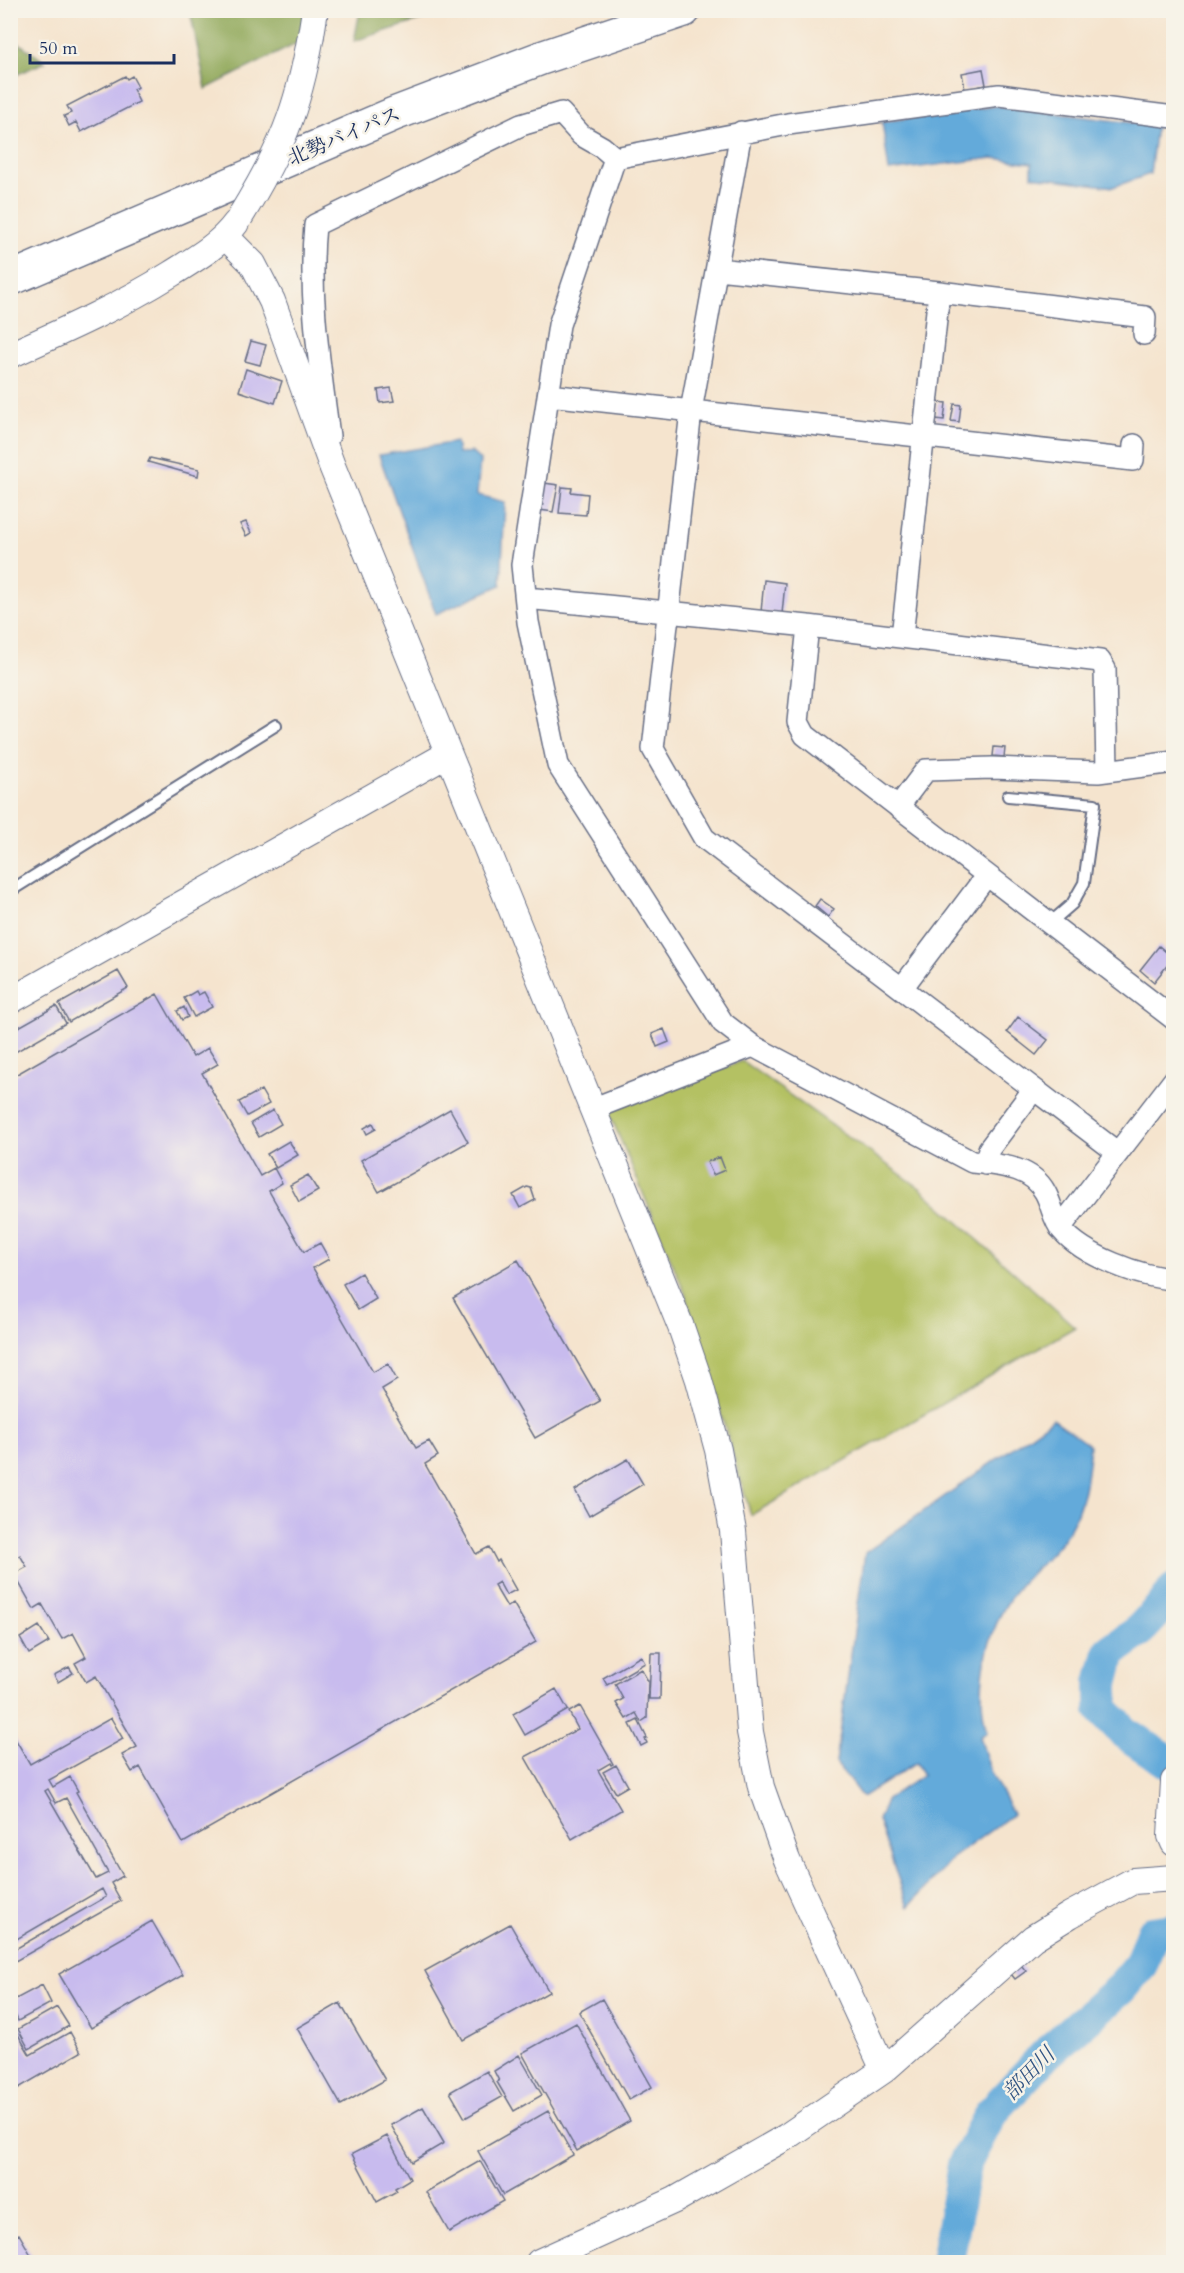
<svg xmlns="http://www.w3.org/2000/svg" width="1184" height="2273" font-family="Cardo,'Noto Serif JP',serif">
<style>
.green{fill:#b4c163;stroke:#687860;stroke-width:1.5}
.forest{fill:#8fa759;stroke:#556b5c;stroke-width:1.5}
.water{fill:#63aada;stroke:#3f6c9c;stroke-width:1.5}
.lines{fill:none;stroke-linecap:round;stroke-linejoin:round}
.river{stroke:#63aada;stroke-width:34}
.building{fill:#c8bbee;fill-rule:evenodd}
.service-casing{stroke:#676e85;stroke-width:14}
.minor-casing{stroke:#676e85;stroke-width:24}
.tertiary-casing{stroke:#676e85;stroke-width:28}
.trunk-casing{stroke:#676e85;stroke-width:36}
.service{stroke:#fff;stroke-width:10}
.minor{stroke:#fff;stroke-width:21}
.tertiary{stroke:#fff;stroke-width:26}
.trunk{stroke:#fff;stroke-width:33}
.tertiary-bridge-casing{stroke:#676e85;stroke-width:28;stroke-linecap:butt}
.tertiary-bridge{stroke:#fff;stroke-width:26}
.labels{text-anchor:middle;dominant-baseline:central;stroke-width:5;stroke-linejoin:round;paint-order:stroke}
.street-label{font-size:20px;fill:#1b2f5e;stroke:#f7f3e8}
.water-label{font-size:21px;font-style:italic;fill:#315483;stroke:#f7f3e8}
</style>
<rect width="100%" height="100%" fill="#f7f3e8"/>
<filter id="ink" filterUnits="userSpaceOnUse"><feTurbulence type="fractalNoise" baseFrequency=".0167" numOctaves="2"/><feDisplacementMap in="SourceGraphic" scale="12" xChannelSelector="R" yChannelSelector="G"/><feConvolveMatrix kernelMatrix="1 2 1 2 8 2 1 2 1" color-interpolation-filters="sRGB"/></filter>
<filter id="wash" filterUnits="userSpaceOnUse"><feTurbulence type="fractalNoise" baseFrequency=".008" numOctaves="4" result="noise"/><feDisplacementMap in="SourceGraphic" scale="24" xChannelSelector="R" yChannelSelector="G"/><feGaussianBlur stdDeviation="1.35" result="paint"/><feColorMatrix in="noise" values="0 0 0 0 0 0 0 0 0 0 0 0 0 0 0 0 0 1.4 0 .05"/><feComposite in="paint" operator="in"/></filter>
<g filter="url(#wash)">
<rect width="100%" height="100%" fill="#f5e4ce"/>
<!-- green -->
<path class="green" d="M742 1061 920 1188 1075 1327 751 1515 685 1293 608 1110Z"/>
<!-- forest -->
<path class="forest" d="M190 11H305L302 41 206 89Z
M360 11V10L451 11 354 41Z
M11 37 45 62 11 77Z"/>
<!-- water -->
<path class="water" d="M997 106 1156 126 1150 174 1113 187 1032 176V163L993 158 889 171 882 122Z
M456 442 458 454 471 452 480 460 477 495 505 502 501 585 436 614 379 455Z
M1053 1419 1090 1445C1087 1476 1084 1506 1067 1533 1055 1553 1036 1567 1021 1584 988 1622 974 1684 987 1732L980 1737 991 1773 1013 1814 954 1857 908 1907 878 1820 887 1799 923 1775 916 1763 862 1797 836 1763 865 1553Z"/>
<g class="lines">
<!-- river -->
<path class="river" d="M1174 1590 1168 1600 1137 1633 1110 1652 1102 1683V1709L1125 1733 1174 1766
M947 2262 964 2165 991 2113 1046 2054 1120 1989 1141 1964 1152 1933 1174 1930"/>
</g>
<g id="blocks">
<!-- building -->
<path class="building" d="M983 69 986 85 965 90 962 73Z
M125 76 127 79 132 76 138 87 133 89 139 102 81 132 76 122 69 126 64 116 71 113 67 106Z
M251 341 266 345 260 365 245 361Z
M246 369 282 381 275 403 239 391Z
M391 388 394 401 380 403 378 390Z
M938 402 946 403 944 420 936 419Z
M954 404 961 405 959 422 951 421Z
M150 458 199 469 198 476 148 462Z
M544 483 558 485 553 512 540 510Z
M562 487 572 488 571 492 588 494 586 515 559 513Z
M246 522 251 533 246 536 240 524Z
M764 580 785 583 782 614 761 612Z
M994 747 1005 748 1004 757 993 756Z
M820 899 834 909 828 917 815 906Z
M1159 946 1173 958 1154 982 1140 970Z
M118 971 128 988 69 1022 59 1004Z
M196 991 198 995 204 992 212 1007 194 1017 184 998Z
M157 994 193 1057 208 1048 218 1064 202 1073 260 1176 274 1168 282 1183 269 1191 304 1252 320 1243 329 1259 313 1268 373 1372 388 1364 397 1380 382 1389 416 1448 429 1441 438 1456 425 1464 476 1554 489 1547 497 1562 499 1560 516 1590 506 1595 499 1582 494 1585 507 1607 513 1603 536 1642 183 1843 140 1767 132 1772 122 1755 137 1747 96 1676 86 1682 75 1663 86 1657 73 1633 62 1639 42 1604 34 1609 14 1574 27 1567 20 1555 14 1559 10 1553V1078Z
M56 1006 66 1023 10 1055V1032Z
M184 1007 188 1017 182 1020 177 1011Z
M1018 1017 1048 1040 1036 1055 1007 1032Z
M664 1029 669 1042 657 1047 652 1034Z
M261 1090 269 1104 247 1116 239 1102Z
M450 1109 468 1142 379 1192 361 1160Z
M273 1110 281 1124 259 1137 251 1123Z
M373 1123 376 1129 367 1134 364 1128Z
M289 1141 298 1155 276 1168 267 1154Z
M720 1157 725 1170 713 1175 707 1162Z
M308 1175 318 1191 299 1202 290 1185Z
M527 1187 531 1188 535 1200 520 1208 513 1195Z
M518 1260 600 1401 535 1438 453 1298Z
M361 1273 376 1299 358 1310 343 1284Z
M628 1459 643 1484 589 1516 575 1490Z
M39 1626 49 1642 29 1654 20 1638Z
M651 1653H661L660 1699H649Z
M641 1656 645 1663 607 1685 603 1678Z
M69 1667 73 1673 58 1682 54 1675Z
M641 1669 648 1681 647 1718 641 1722 636 1713 626 1719 616 1703 623 1699 615 1684Z
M556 1689 568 1710 525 1735 513 1714Z
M580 1706 613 1764 611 1765 610 1763 598 1770 621 1810 572 1839 525 1757 578 1729 569 1712Z
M111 1718 123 1739 49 1780 53 1787 70 1777 78 1791 76 1792 123 1876 111 1883 121 1901 10 1964V1952L106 1897 102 1889 10 1943V1730L30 1764ZM48 1789 56 1803 66 1798 108 1873 96 1879 45 1791Z
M638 1720 647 1738 645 1739 647 1743 641 1746 630 1724Z
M616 1765 628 1786 616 1793 603 1772Z
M152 1921 183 1975 91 2028 59 1974Z
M510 1924 549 1992 463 2040 425 1971Z
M1021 1965 1026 1971 1015 1979 1011 1974Z
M42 1985 51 2003 18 2021 10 2002Z
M602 1999 652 2087 629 2100 579 2012Z
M340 2003 385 2080 341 2105 297 2028Z
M57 2007 69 2026 29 2049 18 2029Z
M10 2021 30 2055 70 2032 81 2052 10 2093Z
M576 2023 630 2121 577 2151 522 2053Z
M519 2055 542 2095 514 2111 497 2082 499 2081 494 2071Z
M487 2071 502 2097 465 2118 450 2092Z
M423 2107 444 2143 412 2162 391 2125Z
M548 2111 573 2155 503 2195 478 2151Z
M387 2136 410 2179 395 2188 397 2191 377 2202 352 2154Z
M480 2161 503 2201 449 2232 426 2192Z
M19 2234 35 2262H10V2239Z"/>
</g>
</g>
<g filter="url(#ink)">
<use href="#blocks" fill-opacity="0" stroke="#676e85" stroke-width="1.5"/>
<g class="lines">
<!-- service casing -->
<g class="service-casing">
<path id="service" d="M1008 796 1095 804 1084 883 1072 904 1050 923
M10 891 276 725"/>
</g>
<!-- minor casing -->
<g class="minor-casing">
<path id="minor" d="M741 132 691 411 653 749 704 838 1118 1153
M615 158 559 325 522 565 528 622 558 765 723 1023 753 1046 972 1162C998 1165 1031 1166 1045 1192 1052 1204 1053 1220 1062 1230 1084 1256 1140 1277 1174 1279
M615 158 788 124 999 95 1174 117
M717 269 939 292 902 637
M939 292 1145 317 1144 334
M549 395 1133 460 1134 445
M329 436C320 367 308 295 315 225L521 125 561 113 581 135 602 147 615 158
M526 598 808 626 1100 661 1105 669 1107 771
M808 626 798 722 805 735 1174 1019
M898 807 926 770 992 768 1098 772 1174 762
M902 988 987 875
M592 1109 753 1046
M985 1164 989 1149 1034 1089
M1060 1228 1174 1080"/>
</g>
<!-- tertiary casing -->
<g class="tertiary-casing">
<path id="tertiary" d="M311 35 315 10
M226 237 253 264 272 301 332 466 681 1327 699 1380 718 1450 733 1531 750 1732 761 1787 787 1860 884 2070
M10 355C66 330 120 306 171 274 195 259 220 245 236 223
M10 1001 448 754
M1174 1781 1171 1836 1174 1843
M539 2262 675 2200 786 2137 884 2070 1033 1938 1070 1915 1133 1881 1174 1878"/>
</g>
<!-- trunk casing -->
<g class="trunk-casing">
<path id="trunk" d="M10 279 394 114 541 58 684 10"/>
</g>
<!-- service -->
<use href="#service" class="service"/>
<!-- minor -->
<use href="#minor" class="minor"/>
<!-- tertiary -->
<use href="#tertiary" class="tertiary"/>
<!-- trunk -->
<use href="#trunk" class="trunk"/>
<!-- tertiary-bridge casing -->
<g class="tertiary-bridge-casing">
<path id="tertiary-bridge" d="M240 217C280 152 298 111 311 35"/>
</g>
<!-- tertiary-bridge -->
<use href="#tertiary-bridge" class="tertiary-bridge"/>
</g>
</g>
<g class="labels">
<!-- street labels -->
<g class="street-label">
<text transform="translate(344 136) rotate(-23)">北勢バイパス</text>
</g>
<!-- water labels -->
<g class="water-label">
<text transform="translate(1029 2074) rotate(-46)">部田川</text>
</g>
</g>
<!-- margin -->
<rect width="1184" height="2273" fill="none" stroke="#f7f3e8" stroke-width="36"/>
<!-- scale -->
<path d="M30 54v9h144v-9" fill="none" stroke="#1b2f5e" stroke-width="3"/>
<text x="39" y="54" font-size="18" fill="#1b2f5e" stroke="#f7f3e8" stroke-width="4.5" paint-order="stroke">50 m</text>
</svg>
